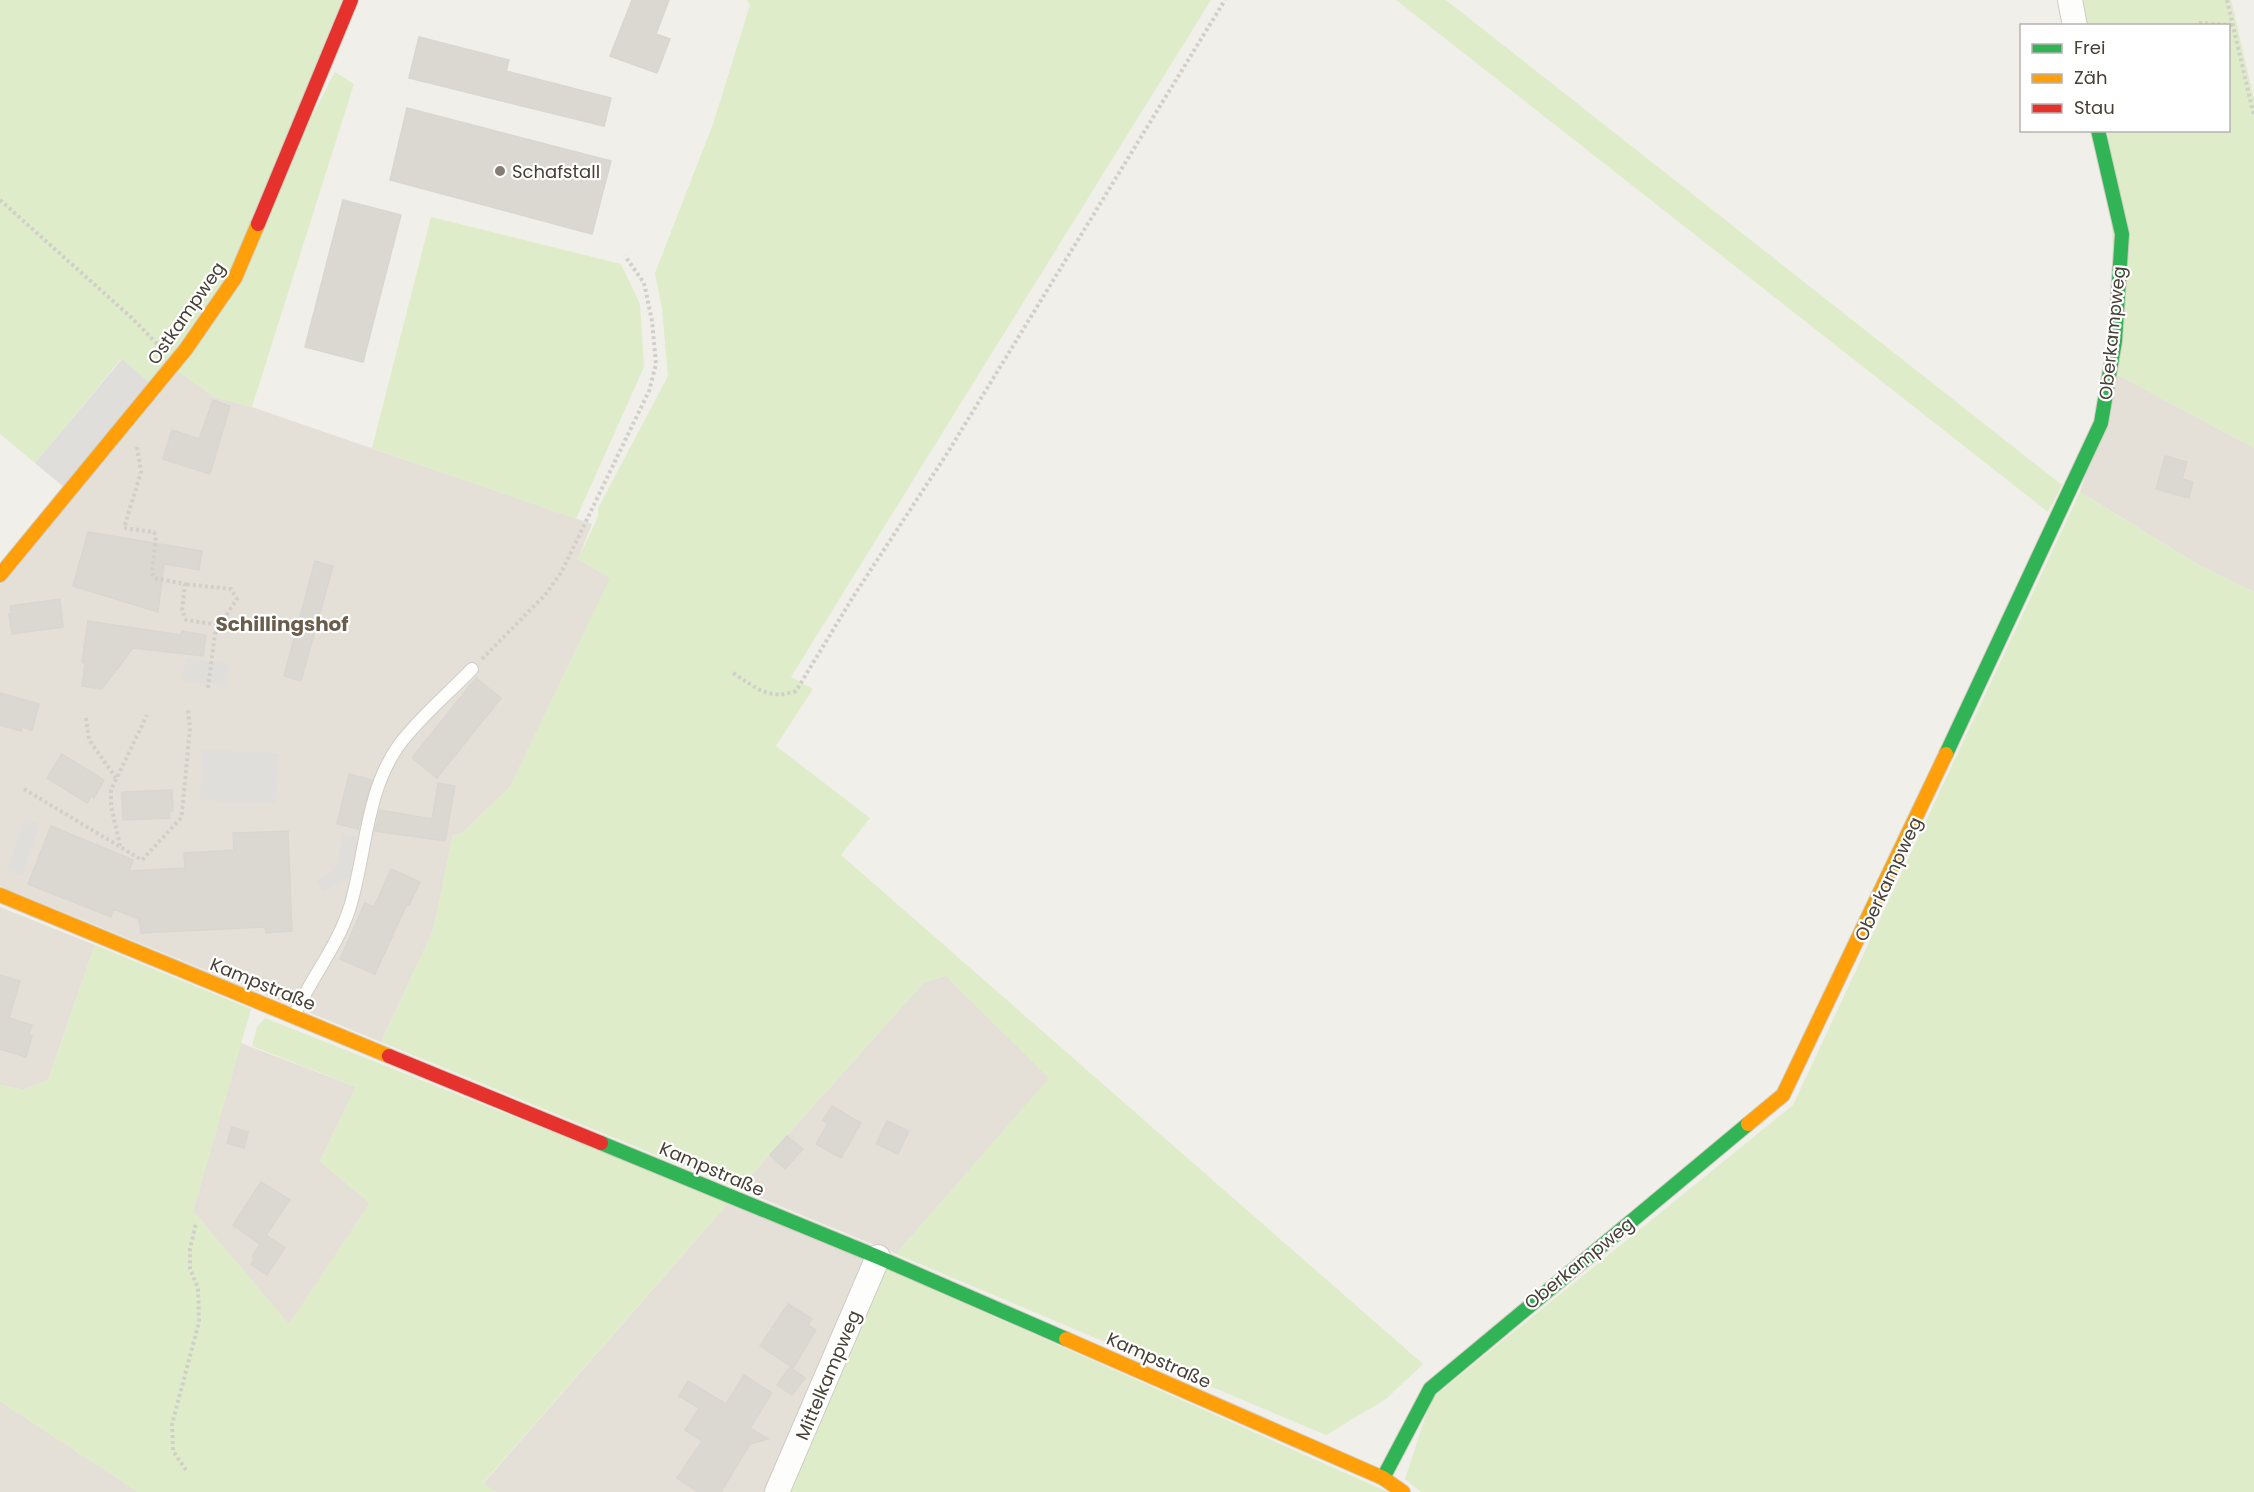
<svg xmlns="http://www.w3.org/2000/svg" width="2254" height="1492" font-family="Poppins,sans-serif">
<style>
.residential{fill:#e5e0d7}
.green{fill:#dfecc9}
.parking{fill:#e0deda}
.building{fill:#dbd8d2;stroke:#d9d6d0;stroke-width:1.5}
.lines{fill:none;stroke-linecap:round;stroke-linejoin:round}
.lane-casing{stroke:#cfccc7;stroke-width:14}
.street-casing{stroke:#cfccc7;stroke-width:26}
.fast-casing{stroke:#d1ccc1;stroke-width:16}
.slow-casing{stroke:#d1ccc1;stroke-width:16}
.jam-casing{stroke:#d1ccc1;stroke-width:16}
.path{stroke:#d2cfcb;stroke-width:4;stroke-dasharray:3 3;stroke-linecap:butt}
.lane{stroke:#fdfdfc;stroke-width:12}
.street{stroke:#fdfdfc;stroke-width:24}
.fast{stroke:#30b455;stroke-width:14}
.slow{stroke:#ff9f0a;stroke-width:14}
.jam{stroke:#e5322d;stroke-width:14}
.poi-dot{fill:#837d75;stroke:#fff;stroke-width:2}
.labels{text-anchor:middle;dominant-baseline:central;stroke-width:4.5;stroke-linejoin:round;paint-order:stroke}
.poi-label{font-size:18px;fill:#484036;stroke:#fff;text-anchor:start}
.street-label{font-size:18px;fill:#484036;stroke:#fff}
.neighbourhood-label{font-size:20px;font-weight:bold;fill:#6b5d4c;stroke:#fff}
</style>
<rect width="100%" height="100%" fill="#f1efea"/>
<!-- residential -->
<path class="residential" d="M178 371 214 397 252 407 592 524 578 559 611 578 510 787 461 834 453 835 433 931 381 1042 0 886V584Z
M2118 375 2254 448V592L2202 567 2080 492Z
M0 907 95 945 48 1080 24 1090 0 1085Z
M946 976 1050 1078 896 1254 739 1189 924 982Z
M241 1043 356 1087 320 1161 370 1203 289 1325 193 1211Z
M729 1202 876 1264 781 1492H496L483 1484Z
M0 1401 117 1478 138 1492H0Z"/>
<!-- green -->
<path class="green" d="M0 0H342L231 275 151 384 121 359 35 463 0 434Z
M747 0H1211L791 677 813 689 776 746 870 818 841 855 1423 1364 1386 1399 1326 1435 896 1254 1049 1078 946 976 924 982 739 1189 381 1042 433 931 453 835 461 834 510 787 610 578 578 559 598 517V508L668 376 662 309 655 273 713 124 750 5Z
M1396 0H1446L2062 485 2048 512Z
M2077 0H2231L2254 98V448L2118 375 2108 131 2228 130V26L2083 25Z
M335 72 354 84 252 407 214 397 178 371Z
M431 217 621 264 640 304 644 367 576 519 372 448Z
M2080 492 2202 567 2254 592V1492H1421L1405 1479 1431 1399 1793 1105Z
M95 945 251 1009 193 1211 289 1324 370 1203 320 1161 356 1087 252 1046 257 1027 265 1018 729 1202 483 1483 496 1492H138L0 1401V1085L24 1090 48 1080Z
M876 1264 1388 1492H781Z"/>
<!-- parking -->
<path class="parking" d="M122 359 151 384 65 488 35 463Z
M186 658 230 664 227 687 182 680Z
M202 750 279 753 276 803 200 800Z
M25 818 40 824 22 875 7 869Z
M343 834 358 837 349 878 323 892 316 880 335 870Z"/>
<!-- building -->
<path class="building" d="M632 0H669L656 34 670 39 657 73 610 56Z
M419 37 509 60 506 71 611 98 604 126 409 78Z
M407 108 611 161 592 234 390 180Z
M343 200 401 215 363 362 305 347Z
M213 400 230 406 210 474 163 459 172 430 199 439Z
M2165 456 2187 462 2182 479 2193 482 2189 498 2156 489Z
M88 532 202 551 199 570 164 564 158 612 73 586Z
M315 561 333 566 301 681 284 676Z
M60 599 63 627 12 634 9 614H12L10 606Z
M88 621 181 635 182 631 206 635 203 656 133 648 102 689 82 686 85 664 82 662Z
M476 678 501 698 437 778 412 758Z
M0 693 39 704 32 730 22 727 21 731 0 725Z
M62 754 104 780 94 798 91 796 87 803 47 778Z
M349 774 372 780 358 829 337 824Z
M438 783 455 786 445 841 375 831 380 810 432 819Z
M172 790 173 811H169L170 818 123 820 122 792Z
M51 826 133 860 129 871 185 868 184 853 234 850 233 833 288 831 292 931 266 933 265 927 141 933 139 919 113 909 111 917 28 884Z
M391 869 420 882 409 905 407 904 375 974 340 959 365 903 374 907Z
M0 975 20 981 9 1018 32 1025 29 1035 32 1036 26 1057 0 1049Z
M832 1106 861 1123 841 1158 816 1144 828 1123 823 1120Z
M887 1121 909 1131 898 1154 876 1144Z
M232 1127 248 1132 244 1148 227 1143Z
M787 1136 803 1149 785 1169 770 1155Z
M261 1182 290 1200 266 1235 285 1248 267 1275 251 1264 255 1259 252 1257 260 1244 233 1225Z
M788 1304 812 1319 808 1325 816 1330 793 1368 760 1346Z
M790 1367 805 1378 792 1395 777 1385Z
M744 1375 772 1393 750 1428 768 1439 750 1444 721 1492H698L677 1478 702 1441 685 1430 699 1408 679 1396 688 1381 726 1404Z"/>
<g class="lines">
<!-- lane casing -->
<g class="lane-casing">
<path id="lane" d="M294 1016C310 979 336 949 349 910 366 857 365 792 399 745 420 717 448 694 472 669"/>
</g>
<!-- street casing -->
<g class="street-casing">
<path id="street" d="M2070 0 2075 26
M777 1492 878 1257"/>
</g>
<!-- fast casing -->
<g class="fast-casing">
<path id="fast" d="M1946 754 2101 423 2115 341 2122 234 2098 130
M601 1143 878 1257 1066 1339
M1383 1478 1430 1389 1748 1124"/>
</g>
<!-- slow casing -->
<g class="slow-casing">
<path id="slow" d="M0 575 186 349 235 278 258 224
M0 895 389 1056
M1748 1124 1783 1095 1946 754
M1066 1339 1383 1478 1403 1492"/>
</g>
<!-- jam casing -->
<g class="jam-casing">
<path id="jam" d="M258 224 351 0
M389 1056 601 1143"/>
</g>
<!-- path -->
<path class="path" d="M2227 0 2254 116
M2194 26 2200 23 2232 25
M0 200 133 319 158 345
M137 447 141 472 124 528 154 532 156 537 152 573 154 578 185 584 182 610 186 620 220 625 237 599 231 589 185 584
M482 659 545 595 561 573 649 391 656 364 652 321 644 283 625 256
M733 673C755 687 769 701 796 691L853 597 948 452 1225 0
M208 688 216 626
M86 718 89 740 116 778
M24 789 142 860 180 819 182 813 190 728 188 709
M120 846 111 805V790L147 715
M186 1470 173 1451 172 1424 199 1322 198 1288 190 1269V1249L196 1223"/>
<!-- lane -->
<use href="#lane" class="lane"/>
<!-- street -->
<use href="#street" class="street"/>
<!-- fast -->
<use href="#fast" class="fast"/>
<!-- slow -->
<use href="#slow" class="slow"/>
<!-- jam -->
<use href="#jam" class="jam"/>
</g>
<!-- markers -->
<circle class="poi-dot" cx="500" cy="171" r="6"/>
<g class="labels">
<!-- poi labels -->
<g class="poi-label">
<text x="512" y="171">Schafstall</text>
</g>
<!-- street labels -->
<g class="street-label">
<text transform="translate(186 313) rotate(-55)">Ostkampweg</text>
<text transform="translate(2112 333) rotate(-84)">Oberkampweg</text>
<text transform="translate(1888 879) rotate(-65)">Oberkampweg</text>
<text transform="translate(263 984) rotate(22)">Kampstraße</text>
<text transform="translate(712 1169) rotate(23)">Kampstraße</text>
<text transform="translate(1579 1263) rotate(-39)">Oberkampweg</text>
<text transform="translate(1159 1360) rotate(24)">Kampstraße</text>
<text transform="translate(828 1375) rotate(-67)">Mittelkampweg</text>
</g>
<!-- neighbourhood labels -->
<g class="neighbourhood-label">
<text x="282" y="624">Schillingshof</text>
</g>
</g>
<!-- legend -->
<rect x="2020" y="24" width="210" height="108" fill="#ffffff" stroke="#b6b3af" stroke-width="1.5"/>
<rect x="2032" y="44" width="30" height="9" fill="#30b455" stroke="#b6b3af" stroke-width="1.5"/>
<text x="2074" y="54" font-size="18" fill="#484036">Frei</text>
<rect x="2032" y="74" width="30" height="9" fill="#ff9f0a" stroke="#b6b3af" stroke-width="1.5"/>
<text x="2074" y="84" font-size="18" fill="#484036">Zäh</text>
<rect x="2032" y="104" width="30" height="9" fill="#e5322d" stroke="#b6b3af" stroke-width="1.5"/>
<text x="2074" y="114" font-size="18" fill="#484036">Stau</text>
</svg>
